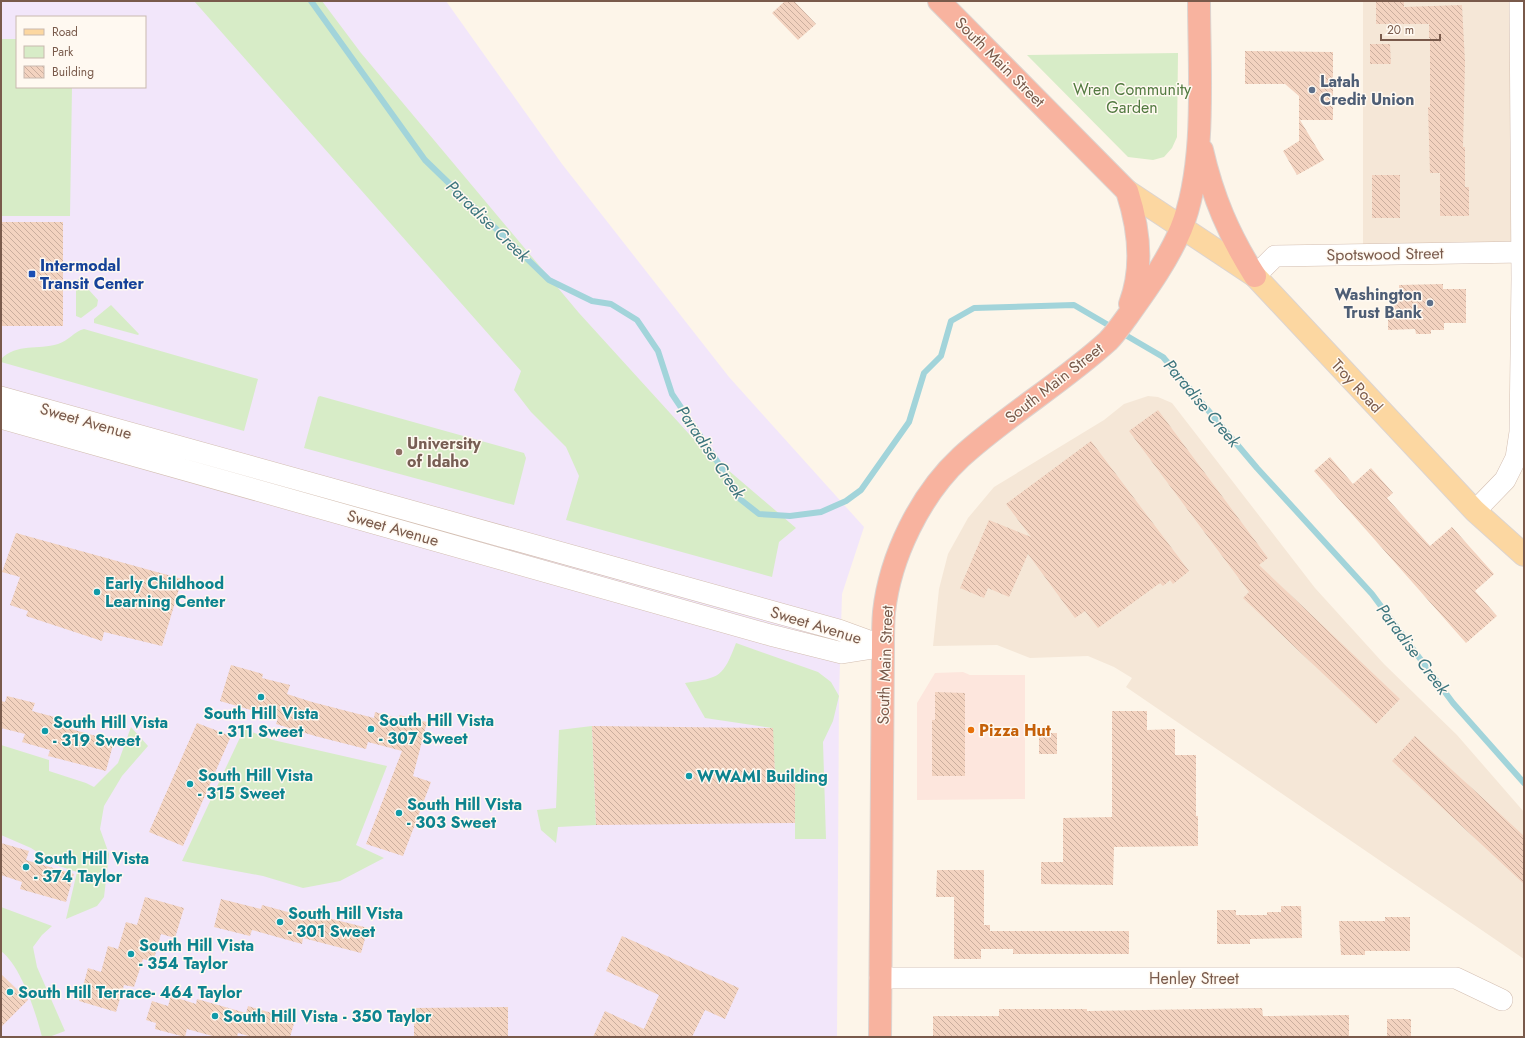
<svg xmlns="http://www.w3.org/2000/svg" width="1525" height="1038" font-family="Jost,sans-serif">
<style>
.residential{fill:#f5e7d7}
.commercial{fill:#fde6dd}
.education{fill:#f2e6fa;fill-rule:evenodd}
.green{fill:#d7ecc7}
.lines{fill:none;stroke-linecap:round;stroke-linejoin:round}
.stream{stroke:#a2d4da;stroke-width:6}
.building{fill:url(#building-back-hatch)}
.minor-casing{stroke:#d3beb1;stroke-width:22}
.major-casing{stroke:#dcd4d0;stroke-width:24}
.highway-casing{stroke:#dcd4d0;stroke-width:24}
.minor{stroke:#fff;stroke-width:21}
.major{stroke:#fcd7a1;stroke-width:22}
.highway{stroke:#f8b39f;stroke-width:22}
.service-dot{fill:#5c6f8a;stroke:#fff9f1;stroke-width:1.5}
.transit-dot{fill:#1a4fb4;stroke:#fff9f1;stroke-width:1.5}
.education-dot{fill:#8d6e63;stroke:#fff9f1;stroke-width:1.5}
.culture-dot{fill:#0f9aa8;stroke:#fff9f1;stroke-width:1.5}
.food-dot{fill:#e8710a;stroke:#fff9f1;stroke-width:1.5}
.labels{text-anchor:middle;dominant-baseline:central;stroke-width:3;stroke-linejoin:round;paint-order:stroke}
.street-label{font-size:16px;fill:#795a4b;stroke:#fff9f1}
.service-label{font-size:16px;font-weight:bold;fill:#4e5e75;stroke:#fff9f1;text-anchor:start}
.park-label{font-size:16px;fill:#527a40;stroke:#fff9f1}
.transit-label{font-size:16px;font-weight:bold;fill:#164399;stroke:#fff9f1;text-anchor:start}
.education-label{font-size:16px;font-weight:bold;fill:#785e54;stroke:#fff9f1;text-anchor:start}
.culture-label{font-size:16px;font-weight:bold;fill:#0d838f;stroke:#fff9f1;text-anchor:start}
.food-label{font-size:16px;font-weight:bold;fill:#c56008;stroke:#fff9f1;text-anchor:start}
.water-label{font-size:17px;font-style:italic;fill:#3e767e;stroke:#fff9f1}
</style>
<defs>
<pattern id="building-back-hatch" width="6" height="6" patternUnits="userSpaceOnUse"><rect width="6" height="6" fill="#f3d3c0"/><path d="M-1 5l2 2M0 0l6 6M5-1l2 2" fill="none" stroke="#caae9e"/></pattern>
</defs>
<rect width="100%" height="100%" fill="#fdf5e9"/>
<!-- residential -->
<path class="residential" d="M1363 1H1524V251L1363 254Z
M1148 396 1158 397 1172 403 1315 588 1384 664 1457 735 1524 812V959L1126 687 1132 678 1114 667 1088 656 1030 658 997 645 933 646 939 589 948 554 968 518 994 487 1104 420 1124 404Z"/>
<!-- commercial -->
<path class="commercial" d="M963 672 970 675H1025V799L917 800V703L935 673Z"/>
<!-- education -->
<path class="education" d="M1 1H446L562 164 729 377 864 527 842 594 839 696 837 1037H1ZM17 17H145V87H17Z"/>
<!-- green -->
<path class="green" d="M194 1H322L361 53 579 313 700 446 796 528 779 542 772 577 566 520 579 476 566 447 531 412 514 390 521 371Z
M1 39H17V87H72L70 216H1Z
M1178 53 1177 137 1172 148 1164 157 1153 160 1128 157 1027 55Z
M79 279 98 300 97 306 81 318 76 316V281Z
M111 305 139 334 138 335 94 323V319Z
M84 329 258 379 244 431 1 362V359C17 343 38 350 58 344 68 341 75 331 84 329Z
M320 396 524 453 526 458 514 505 304 448 318 397Z
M736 643 818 672 831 682 839 696 833 721 823 742 826 839H795V777L775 775 772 728 705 718 685 683C720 678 723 677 736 643Z
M592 726 596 825 558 827 556 843 541 830 537 810 556 808 559 730Z
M131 727 148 746 122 776 104 806 100 829 109 854 104 897 97 906 66 919 77 872 59 866 31 848 1 835V745L49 760V771L86 783 94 787 118 763Z
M244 729 273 740 387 766 356 845 384 858 340 881 303 888 263 876 182 861Z
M1 907 52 926 42 935 33 947 37 967 65 1031 49 1037H42C36 1013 21 966 1 951Z"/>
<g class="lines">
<!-- stream -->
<path class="stream" d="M311 1 425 160 549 280 592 301 611 304 637 320 658 351 672 394 727 476 740 499 759 514 790 516 821 512 846 501 861 490 909 422 924 373 941 356 951 321 974 308 1074 305 1163 357 1257 468 1372 594 1453 703 1524 783"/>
</g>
<!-- building -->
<path class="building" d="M785 1H794L816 24 798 40 772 13Z
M1376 1H1404V7L1462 5 1465 62 1463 147H1465V187H1469V216H1440V173H1430L1428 107H1430V38H1429V24H1376Z
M1370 44H1390L1391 64H1370Z
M1245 51 1333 52V120H1300L1324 160 1297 175 1283 151 1299 141V96L1285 84H1245Z
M1372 175H1400V218H1372Z
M1 222H63V326H1Z
M1443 284V289H1466V323H1444V330H1431V334H1416L1415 329 1388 330V310H1393V295H1399V285Z
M1158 410 1268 558 1259 565 1400 699 1376 724 1243 598 1249 592 1129 431Z
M1091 441 1189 571 1173 584 1170 580 1163 586 1160 583 1098 628 1085 611 1075 618 1028 554 1009 597 988 588 984 598 960 588 989 520 1031 537 1006 504Z
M1330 457 1353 484 1371 468 1393 493 1387 498 1430 546 1452 527 1494 574 1475 591 1497 616 1466 643 1314 471Z
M16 533 182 579 162 646 104 632 102 641 26 616 28 611 10 605 20 577 2 572Z
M231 665 263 674 262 678 290 685 287 694 312 702 374 718 375 712 400 719 399 715 427 722 413 776 431 782 403 856 366 844 402 751 368 742 366 749 315 736 276 724 278 718 220 701Z
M935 692 965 693V776H932V720H935Z
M7 696 35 703 32 711 62 719 60 726 114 741 106 771 48 756 50 750 22 742 25 734 1 728V701L5 702Z
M1112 711H1147V730L1175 729V755H1196V816H1198V846L1114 847 1113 885 1041 884V862H1063V818L1112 817Z
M197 723 231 736 183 846 149 832Z
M592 726 773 728 775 775 795 776V823L596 825Z
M1039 733H1057V754H1039Z
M1415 736 1524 836V884L1392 761Z
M1 843 29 851 26 860 74 874 66 902 20 889 22 882 1 875Z
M937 870H984V925H990V931H1129V954H1013V949H981V959H954V897H936Z
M145 897 184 908 175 938 161 934 153 962 143 959 134 987 124 985 116 1012 79 1001 88 968 101 972 108 946 118 949 126 922 137 925Z
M221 899 261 909 262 905 310 918 312 914 368 928 361 953 303 938 302 944 252 930 250 936 214 927Z
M1281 906H1301L1302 938 1250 939V944H1217V910H1236V915H1267V912H1281Z
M1385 917H1410V951H1365V955H1341L1339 921H1385Z
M622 936 739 988 725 1019 705 1010 692 1037H593L605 1011 644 1029 659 995 606 971Z
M1 974 28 1000 1 1027Z
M171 996 196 1004 197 999 246 1013 248 1006 295 1020 290 1037H252L238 1033 237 1037H216L187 1029 185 1037 155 1029 156 1023 146 1020 152 1001 168 1006Z
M508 1007V1037H414V1008Z
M1262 1008 1263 1016 1349 1015V1037H933V1016H999V1009H1087V1011Z
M1387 1019H1411V1037H1387Z"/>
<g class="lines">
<!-- minor casing -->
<g class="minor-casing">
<path id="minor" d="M1255 276 1275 256 1524 252
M1 397 839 630 883 646
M1 418 770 635 842 653 880 647
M1475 511 1505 480 1516 458 1520 432 1522 279 1520 1
M880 978H1456L1502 1000"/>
</g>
<!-- major casing -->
<g class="major-casing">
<path id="major" d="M1127 191 1255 276 1475 511 1524 555"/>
</g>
<!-- highway casing -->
<g class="highway-casing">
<path id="highway" d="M939 1 1127 191C1139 228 1144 267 1130 304
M1202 150C1213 198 1229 235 1255 276
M880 1037 883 646C883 635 883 623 884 612 890 557 920 495 961 457 1007 415 1062 383 1108 341 1115 334 1121 325 1127 317 1147 289 1168 260 1181 229 1207 165 1199 70 1199 1"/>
</g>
<!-- minor -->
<use href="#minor" class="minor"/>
<!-- major -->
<use href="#major" class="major"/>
<!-- highway -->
<use href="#highway" class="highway"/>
</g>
<!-- markers -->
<g class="service-dot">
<circle cx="1312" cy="90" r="4"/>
<circle cx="1430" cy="303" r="4"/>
</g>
<rect class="transit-dot" x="28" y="270" width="8" height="8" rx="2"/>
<circle class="education-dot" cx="399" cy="452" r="4"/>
<g class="culture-dot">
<circle cx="97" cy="592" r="4"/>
<circle cx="261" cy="697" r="4"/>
<circle cx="371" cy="729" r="4"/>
<circle cx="45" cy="731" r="4"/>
<circle cx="689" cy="776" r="4"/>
<circle cx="190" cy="784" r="4"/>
<circle cx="399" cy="813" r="4"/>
<circle cx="26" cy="867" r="4"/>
<circle cx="280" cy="922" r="4"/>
<circle cx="131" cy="954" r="4"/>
<circle cx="10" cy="992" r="4"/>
<circle cx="215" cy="1016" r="4"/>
</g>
<circle class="food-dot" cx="971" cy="730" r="4"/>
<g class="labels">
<!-- street labels -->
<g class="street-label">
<text transform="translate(1000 62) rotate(45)">South Main Street</text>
<text transform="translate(1385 254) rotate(-1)">Spotswood Street</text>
<text transform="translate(1054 383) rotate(-38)">South Main Street</text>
<text transform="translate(1357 386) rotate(47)">Troy Road</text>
<text transform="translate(86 421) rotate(16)">Sweet Avenue</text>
<text transform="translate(393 528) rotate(16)">Sweet Avenue</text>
<text transform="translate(816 625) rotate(17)">Sweet Avenue</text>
<text transform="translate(885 665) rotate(-88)">South Main Street</text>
<text x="1194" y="978">Henley Street</text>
</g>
<!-- service labels -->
<g class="service-label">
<text x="1320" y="81">Latah<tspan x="1320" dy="18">Credit Union</tspan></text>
<text x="1422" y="294" text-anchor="end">Washington<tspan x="1422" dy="18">Trust Bank</tspan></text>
</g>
<!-- park labels -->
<g class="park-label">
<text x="1132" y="89">Wren Community<tspan x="1132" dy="18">Garden</tspan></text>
</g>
<!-- transit labels -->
<g class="transit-label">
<text x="40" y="265">Intermodal<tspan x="40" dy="18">Transit Center</tspan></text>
</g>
<!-- education labels -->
<g class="education-label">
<text x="407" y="443">University<tspan x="407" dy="18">of Idaho</tspan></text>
</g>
<!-- culture labels -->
<g class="culture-label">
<text x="105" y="583">Early Childhood<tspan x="105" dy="18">Learning Center</tspan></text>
<text x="261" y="713" text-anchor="middle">South Hill Vista<tspan x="261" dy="18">- 311 Sweet</tspan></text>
<text x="379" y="720">South Hill Vista<tspan x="379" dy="18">- 307 Sweet</tspan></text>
<text x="53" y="722">South Hill Vista<tspan x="53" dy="18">- 319 Sweet</tspan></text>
<text x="198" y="775">South Hill Vista<tspan x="198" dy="18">- 315 Sweet</tspan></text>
<text x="697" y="776">WWAMI Building</text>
<text x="407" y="804">South Hill Vista<tspan x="407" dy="18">- 303 Sweet</tspan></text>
<text x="34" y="858">South Hill Vista<tspan x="34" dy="18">- 374 Taylor</tspan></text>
<text x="288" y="913">South Hill Vista<tspan x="288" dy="18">- 301 Sweet</tspan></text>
<text x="139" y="945">South Hill Vista<tspan x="139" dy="18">- 354 Taylor</tspan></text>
<text x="18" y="992">South Hill Terrace- 464 Taylor</text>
<text x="223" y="1016">South Hill Vista - 350 Taylor</text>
</g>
<!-- food labels -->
<g class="food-label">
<text x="979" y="730">Pizza Hut</text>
</g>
<!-- water labels -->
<g class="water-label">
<text transform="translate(488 221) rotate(44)">Paradise Creek</text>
<text transform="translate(1202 403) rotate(50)">Paradise Creek</text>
<text transform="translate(711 452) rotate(56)">Paradise Creek</text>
<text transform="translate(1413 649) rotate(53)">Paradise Creek</text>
</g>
</g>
<!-- border -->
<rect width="1525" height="1038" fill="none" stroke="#795a4b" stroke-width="4"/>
<!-- legend -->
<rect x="16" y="16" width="130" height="72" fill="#fff9f1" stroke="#c9b9af"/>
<rect x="24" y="29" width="20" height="6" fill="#fcd7a1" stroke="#c9b9af"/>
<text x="52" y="36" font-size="12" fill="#795a4b">Road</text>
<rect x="24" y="46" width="20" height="12" fill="#d7ecc7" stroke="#c9b9af"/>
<text x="52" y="56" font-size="12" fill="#795a4b">Park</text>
<rect x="24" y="66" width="20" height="12" fill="url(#building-back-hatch)" stroke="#c9b9af"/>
<text x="52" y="76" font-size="12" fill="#795a4b">Building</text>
<!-- scale -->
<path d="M1381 34v6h59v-6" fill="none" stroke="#795a4b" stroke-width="2"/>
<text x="1387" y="34" font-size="12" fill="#795a4b" stroke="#fff9f1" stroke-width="3" paint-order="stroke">20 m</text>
</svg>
